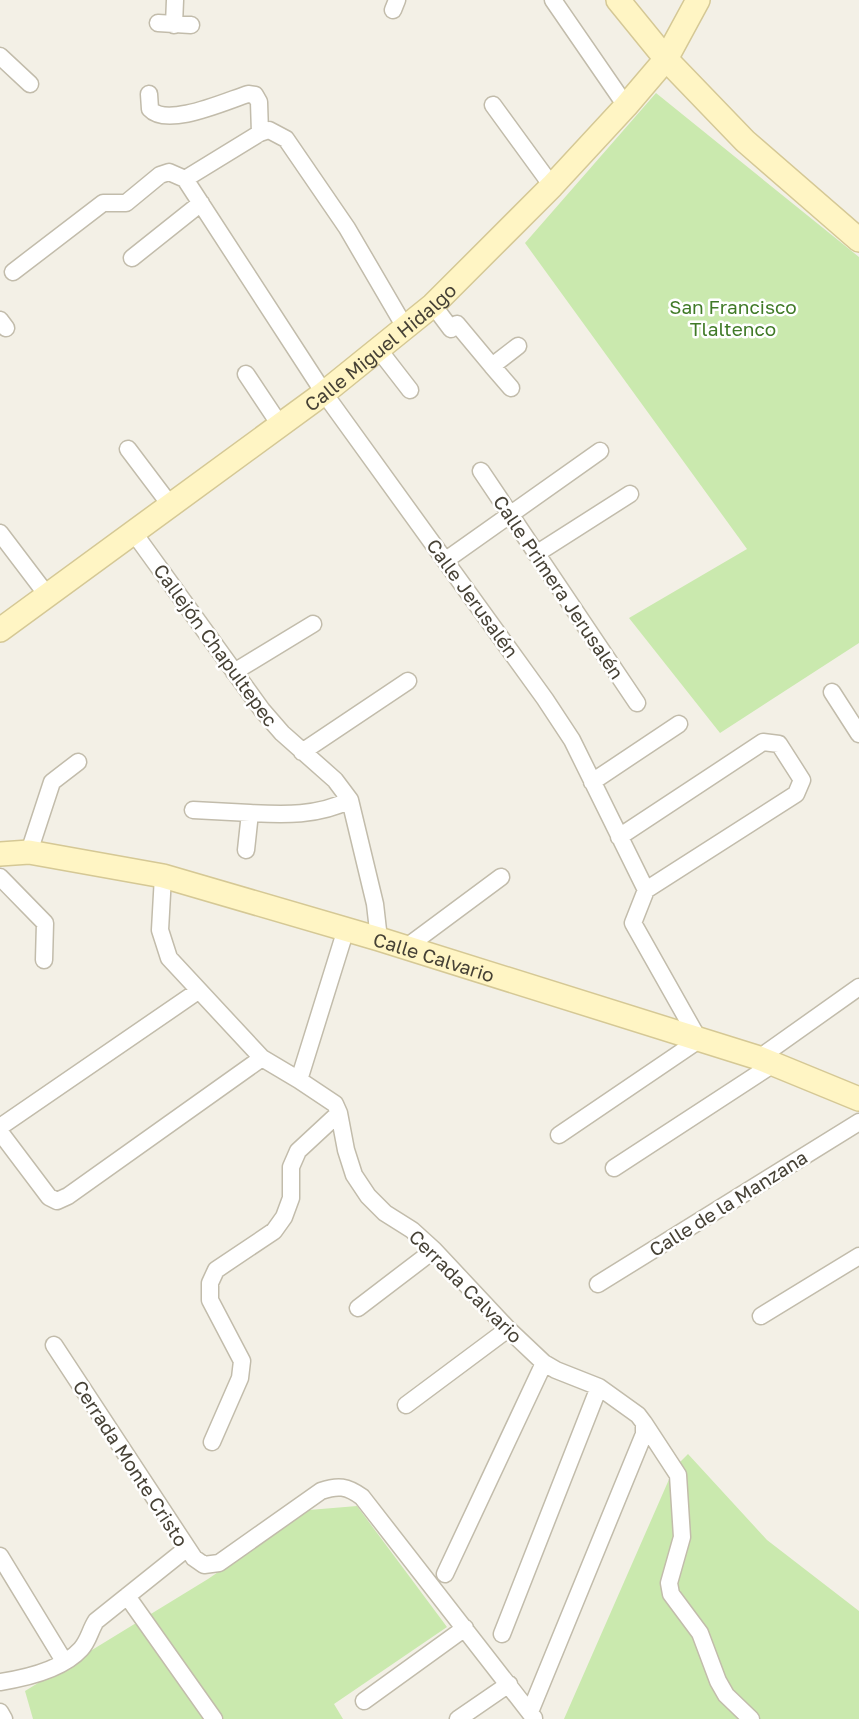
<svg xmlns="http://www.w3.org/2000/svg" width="859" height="1719" font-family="'Golos Text',sans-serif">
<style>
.green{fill:#cae9ae}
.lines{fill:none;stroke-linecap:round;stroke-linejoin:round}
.street-casing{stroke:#c2bcab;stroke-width:19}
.secondary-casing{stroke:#d5c895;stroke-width:26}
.street{stroke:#fff;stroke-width:16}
.secondary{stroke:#fff5c4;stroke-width:23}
.labels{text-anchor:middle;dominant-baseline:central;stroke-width:5;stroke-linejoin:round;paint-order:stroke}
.park-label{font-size:19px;fill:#407a27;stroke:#fff}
.street-label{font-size:19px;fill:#464135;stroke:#fff}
</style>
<rect width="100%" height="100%" fill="#f3f0e6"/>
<!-- green -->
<path class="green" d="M656 93 859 257V643L720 733 629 618 747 549 525 243Z
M688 1454 767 1540 859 1611V1719H564L674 1468Z
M357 1506 447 1627 334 1704 343 1719H33L25 1691 208 1579 309 1510Z"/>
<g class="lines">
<!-- street casing -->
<g class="street-casing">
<path id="street" d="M553 0 626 106
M393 10 397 0
M158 23 191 25
M174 25 175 0
M0 56 30 84
M149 94 150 109C167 128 226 101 248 94L255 95 259 102 260 133
M493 105 552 186
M185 179 324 393 545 699 572 740 646 890 633 923 699 1040 559 1135
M132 258 201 203
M13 272 103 203H126L160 175 169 172 185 179 260 133 269 130 286 139 347 228 406 329
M433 305 451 329 457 324 492 366 518 346
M0 320 6 328
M379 350 410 390
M492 366 511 388
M246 374 280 425
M128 449 171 506
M481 471 637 703
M0 533 47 595
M134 533 262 710 282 733 335 780 350 800 375 904 379 939
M536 554 630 494
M446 560 600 451
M234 672 313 624
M832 692 859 734
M302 752 408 681
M592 782 679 724
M193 810 250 813 246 850
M250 813C284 815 318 816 350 800
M619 837 763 742 779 744 802 780 796 794 646 890
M29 852 52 782 78 762
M163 876 160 930 169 958 262 1058 299 1080 335 1104 339 1113 346 1150 354 1175 368 1196 385 1213 412 1230 434 1250 508 1329 544 1363 556 1370 599 1387 638 1415 644 1423V1434L530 1712
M0 877 45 923 44 960
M404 949 501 877
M759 1058 859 987
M299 1080 346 929
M0 1127 198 991
M0 1132 49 1197 57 1201 68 1196 262 1058
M614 1168 775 1063
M598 1284 859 1122
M358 1308 434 1250
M761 1316 859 1256
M54 1345 194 1558 204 1565 219 1563 321 1491C338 1485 347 1486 362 1497L534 1718
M406 1405 508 1329
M644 1423 678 1475 682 1537 669 1583 671 1594 700 1633 718 1681 726 1695 751 1719
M212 1442 240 1378 242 1361 210 1300V1283L216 1270 274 1231 284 1217 291 1198V1167L298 1151 339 1113
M0 1556 64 1661
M445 1574 544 1363
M127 1596 214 1719
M502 1634 599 1387
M0 1682C26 1678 62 1670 81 1649 89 1640 90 1630 96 1621L186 1549
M364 1701 465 1628
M0 1712 4 1719
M458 1719 509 1684"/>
</g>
<!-- secondary casing -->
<g class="secondary-casing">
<g id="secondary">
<path d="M618 0 666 59 745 141 859 240"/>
<path id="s1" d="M0 630 324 393 433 305 552 186 626 106 666 59 698 0"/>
<path id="s2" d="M0 854 29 852 163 876 379 939 759 1058 859 1099"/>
</g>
</g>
<!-- street -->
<use href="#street" class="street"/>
<!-- secondary -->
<use href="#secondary" class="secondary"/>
</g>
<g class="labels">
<!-- park labels -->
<g class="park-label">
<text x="733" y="306">San Francisco<tspan x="733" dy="22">Tlaltenco</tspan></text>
</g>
<!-- street labels -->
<g class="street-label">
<text stroke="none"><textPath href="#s1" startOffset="474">Calle Miguel Hidalgo</textPath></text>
<text transform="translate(559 587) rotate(56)">Calle Primera Jerusalén</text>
<text transform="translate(473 598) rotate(54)">Calle Jerusalén</text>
<text transform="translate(216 645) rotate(54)">Callejón Chapultepec</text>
<text stroke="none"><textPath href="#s2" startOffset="448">Calle Calvario</textPath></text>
<text transform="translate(728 1203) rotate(-32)">Calle de la Manzana</text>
<text transform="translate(466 1286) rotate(45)">Cerrada Calvario</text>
<text transform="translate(131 1463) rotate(57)">Cerrada Monte Cristo</text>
</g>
</g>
</svg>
